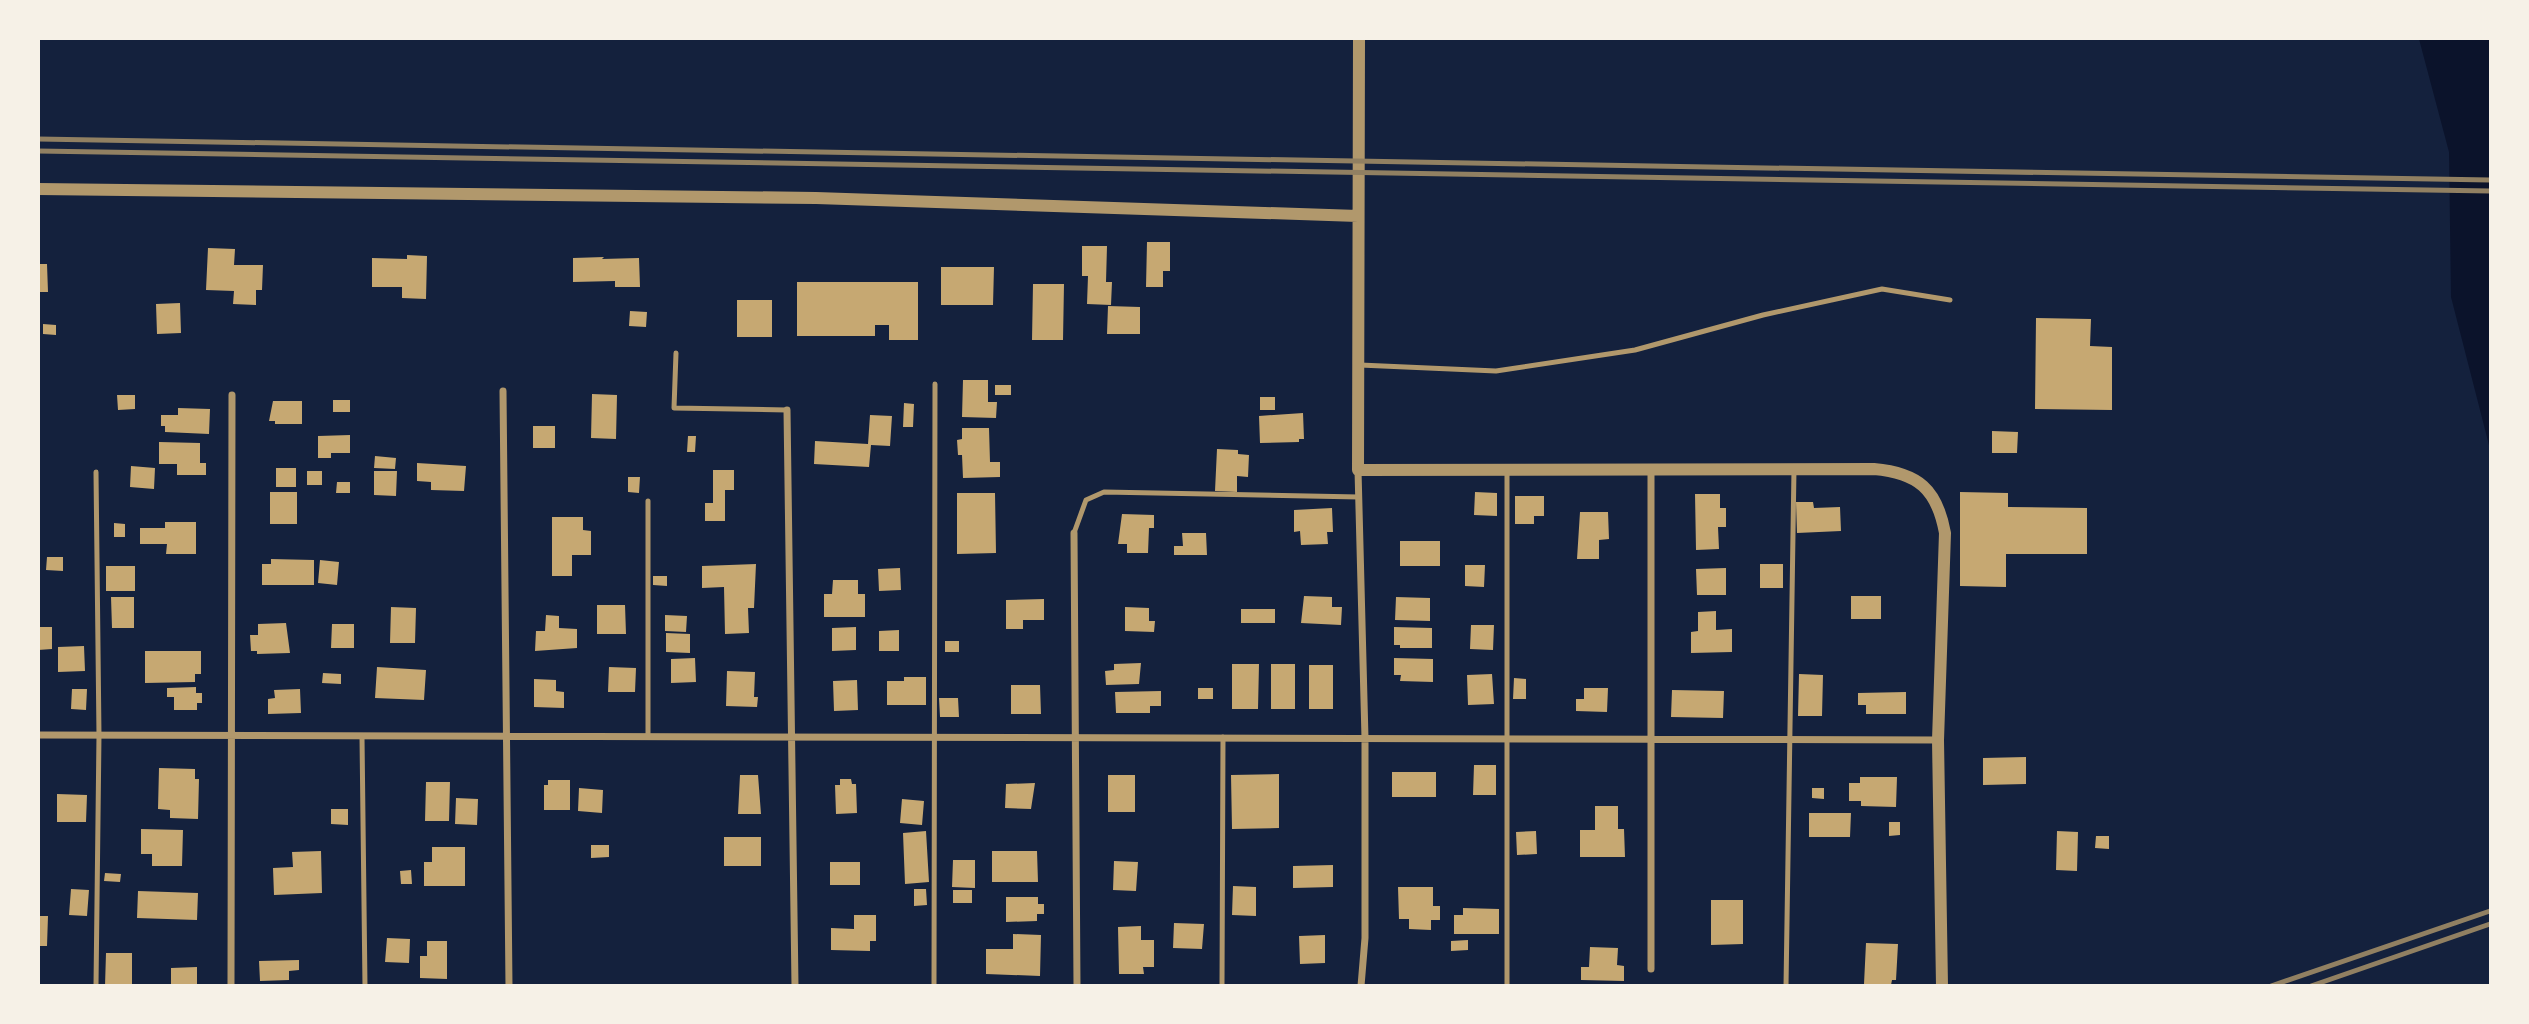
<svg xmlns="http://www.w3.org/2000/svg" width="2529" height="1024" font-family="'Space Grotesk',sans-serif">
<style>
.water{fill:#0b132b}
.building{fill:#c6a872}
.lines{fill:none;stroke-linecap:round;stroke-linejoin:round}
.service{stroke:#b1986c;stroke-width:5}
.minor{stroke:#b1986c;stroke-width:7}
.tertiary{stroke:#b1986c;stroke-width:12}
.rail{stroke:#918062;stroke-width:5}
</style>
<rect width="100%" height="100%" fill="#14213d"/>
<!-- water -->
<path class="water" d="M2419 39H2490V449L2451 297 2449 152Z"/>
<!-- building -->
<path class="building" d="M1147 242H1170V271H1163V287H1146Z
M1082 246H1107L1106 282H1112L1111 305 1087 304 1088 276H1082Z
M208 248 235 249 234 265H263L262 290H256V305L233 304 234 291 206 290Z
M407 255 427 256 426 299 402 298V287H372V258L407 259Z
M604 257 602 259 639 258 640 287H615V281L573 282V258Z
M38 264H47L48 292H38Z
M941 267H994L993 305H941Z
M797 282H918V340H889V325H875V336H797Z
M1033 284H1064L1063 340H1032Z
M737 300H772V337H737Z
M180 303 181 333 157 334 156 304Z
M1108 306 1140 307V334H1107Z
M630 311 647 312 646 327 629 326Z
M2036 318 2091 319 2090 346 2112 347V410L2035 409Z
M43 324 56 325V335L43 334Z
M963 380H988V402H997L996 418 962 417Z
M995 385H1011V395H995Z
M592 394 617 395 616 439 591 438Z
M117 395H135V409L118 410Z
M1260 397H1275V410H1260Z
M333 400H350V412H333Z
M273 401H302V424H275V421H269Z
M904 403 914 404 913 427H903Z
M178 408 210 409 209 434 165 432V426H161V415H178Z
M1303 413 1304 439H1299V442L1260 443 1259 416Z
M870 415 892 416 890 446 871 445 869 467 814 464 815 441 868 444Z
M533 426H555V448H533Z
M962 428H989L990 462H1000V477L963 478 962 455H958L957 440 962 439Z
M1992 431 2018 432 2017 453H1992Z
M350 435V453H331V458H318V436Z
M688 436H696L695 452H687Z
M159 442 200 443V463H206V475H177V464H159Z
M1217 449 1238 450V454L1249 455 1248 477 1237 476V492L1215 491Z
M375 456 396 458 395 469 374 468Z
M417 463 466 466 464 491 431 490V482L417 481Z
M131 466 155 468 154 489 130 487Z
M276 468H296V487H276Z
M713 470H734V490H725V521H705V503H713Z
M307 471H322V485H307Z
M374 471H397L396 496 374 495Z
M628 477H640L639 493 628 492Z
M337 482H350V493H336Z
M270 492H297V524H270Z
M1475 492 1497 493V516L1474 515Z
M1960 492 2008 493V507L2087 508V554H2006V587L1960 586Z
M957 493H995L996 553 957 554Z
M1695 494H1720V508H1726V527H1718L1719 549 1696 550Z
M1515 496H1544V516H1534V524H1515Z
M1796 502H1813L1814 508 1840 507 1841 531 1797 533Z
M1332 508 1333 532H1327L1328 544 1301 545 1300 531 1294 532V510Z
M1580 512H1608L1609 539 1599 540V559H1577Z
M1122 514 1154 515V528H1149L1148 553H1127V544H1118Z
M552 517H583V530L591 531V555H572V576H552Z
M165 522H196V554H166L167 544H140V528H165Z
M114 523 125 524V537H114Z
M1182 533H1206L1207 555H1174V546H1183Z
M1400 541H1440V566H1400Z
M47 557H63V571L46 570Z
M271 559 314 560V585H262V564H271Z
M320 560 339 562 337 585 318 583Z
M756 564 754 608H748L749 633 725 634 724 587 702 588V566Z
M1760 564H1783V588H1760Z
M1465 565H1485L1484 587 1465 586Z
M106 566H135V591H106Z
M900 568 901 590 879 591 878 569Z
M1726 568V595H1697L1696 569Z
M653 576H667V586L653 585Z
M833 580H858V594H865V617H824V594H832Z
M1304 596 1332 597V607H1342L1341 625 1301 623Z
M1851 596H1881V619H1851Z
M111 597H134V628H112Z
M1396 597 1430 598V621L1395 620Z
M1044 599V620H1023V629H1006V600Z
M597 605H625L626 634H597Z
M391 607 416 608 415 643H390Z
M1125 607 1149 608V621H1155L1154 632 1125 631Z
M1241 609H1275V623H1241Z
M1716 611V630L1732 629V652L1691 653V632L1698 631V612Z
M546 615 559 616V628L577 629V648L535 651 536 631H545Z
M665 615 687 616 686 632 665 631Z
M286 623 290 653 257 654V651H251L250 635H258V624Z
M332 624H354V648H331Z
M1471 625H1494L1493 650 1470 649Z
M38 627H52V649L38 650Z
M856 627V650L832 651V628Z
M1394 627 1432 628V648H1400V645H1394Z
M899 630V651H879V631Z
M666 633 690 634V653L666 652Z
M945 641H959V652H945Z
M84 646 85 671 58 672V647Z
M145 651H201V674H195V682L145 683Z
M695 658 696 682 671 683V659Z
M1394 658 1433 659V682L1400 681 1401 675H1394Z
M1141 663 1139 684 1106 685 1105 671 1114 670V664Z
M1232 664H1259L1258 709H1232Z
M1271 664H1295V709H1271Z
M1309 665H1333V709H1309Z
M377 667 426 670 424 700 375 698Z
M609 667 636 668 635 692H608Z
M727 671 755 672 754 697H758L757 707 726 706Z
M323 673 341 674V684L322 683Z
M1492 674 1494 704 1468 705 1467 675Z
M1799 674 1823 675 1822 716H1798Z
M904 677H926V705H887V681H904Z
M1514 678 1526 679V699H1513Z
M534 679 556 680V691L564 692V708L534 707Z
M857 680 858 710 834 711 833 681Z
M1011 685H1040L1041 714H1011Z
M196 687V693H202V703H197V710H174V697H167V688Z
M1198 688H1213V699H1198Z
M1584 688H1608L1607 712 1576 711V699H1584Z
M72 689H87L86 710 71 709Z
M300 689 301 713 268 714V699L275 698 274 690Z
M1672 690 1724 691 1723 718 1671 717Z
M1161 691V706H1150V713H1116L1115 692Z
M1906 692V714H1866V705H1858V693Z
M939 698H958L959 717H940Z
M2026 757V784L1983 785V758Z
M1474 765H1496V795H1473Z
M159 768 195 769V779H199L198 819 170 818V810L158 809Z
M1392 772H1436V797H1392Z
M1279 774V828L1232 829 1231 775Z
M740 775H758L761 814H738Z
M1108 775H1135V812H1108Z
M1860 777H1897L1896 807 1861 806V801H1849V783H1860Z
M840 779H851L852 784H856L857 813 836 814 835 785H840Z
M548 780H570V810H544V785H548Z
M426 782H450L449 821H425Z
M1035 783 1031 809 1005 808 1006 784Z
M579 788 603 790 602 813 578 811Z
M1812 788H1824V799L1812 798Z
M57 794 87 795 86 822H57Z
M456 798 478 799 477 825 455 824Z
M902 799 924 801 922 825 900 823Z
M1595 806H1618V829H1624L1625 857H1580V830H1595Z
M331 809H348V825L331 824Z
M1809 813H1851L1850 837H1809Z
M1889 822H1900V835L1889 836Z
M141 829 183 830 182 866H152V854H141Z
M926 831 929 882 905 884 903 833Z
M1536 831 1537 854 1517 855 1516 832Z
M2057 831 2078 832 2077 871 2056 870Z
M2096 836H2109V849L2095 848Z
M724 837H761V866H724Z
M591 845H609V857L591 858Z
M432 847H465V886H424V862H432Z
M321 851 322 893 274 895 273 868 293 867 292 852Z
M992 851H1037L1038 882H992Z
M953 860H975V888L952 887Z
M1114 861 1138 862 1136 891 1113 890Z
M830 862H860V885H830Z
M1333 865V887L1293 888V866Z
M411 870 412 884H401L400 871Z
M105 873 121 874 120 882 104 881Z
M1233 886 1256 887V916L1232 915Z
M1398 887H1433V906H1440V920H1431V930L1409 929V919H1399Z
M71 889 89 890 87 916 69 915Z
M914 889H926L927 905 914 906Z
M953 890H972V903H953Z
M138 891 198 893 197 920 137 918Z
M1006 897H1038V904H1044V914H1037V921L1006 922Z
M1711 900H1743V944L1711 945Z
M1463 908 1499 909V934H1454V915H1463Z
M854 915H876V941H870V951L831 950V928L854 929Z
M38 916H48L47 946H38Z
M1174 923 1204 924 1202 949 1173 948Z
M1141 926V940H1154V967H1143L1144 974H1119L1118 927Z
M1013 934 1041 935 1040 976 986 974V949H1013Z
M1325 935V963L1300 964 1299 936Z
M387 938 410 939 409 963 385 962Z
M1468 940V950L1451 951V941Z
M427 941H447V979L420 978V956H427Z
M1866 943 1898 944 1896 980H1892L1891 985 1864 984Z
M1590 947 1618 948 1617 965 1624 966V981L1581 980V967H1589Z
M106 953H132V986H105Z
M299 960V970L289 971V980L260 981 259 961Z
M197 967V986H171V968Z"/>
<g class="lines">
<!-- service -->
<path class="service" d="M676 353 674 408 787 410
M1360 365 1496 371 1635 350 1763 315 1882 289 1950 300
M1507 471V986
M96 472 99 735 96 986
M1074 533 1086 500 1104 492 1359 497
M362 737 365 986
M648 737V501
M934 986 935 384
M1222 986 1223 737
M1786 986 1794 469"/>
<!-- minor -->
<path class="minor" d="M503 391 509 986
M787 410 795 986
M1358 470 1365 738V938L1361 986
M1074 533 1077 986
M38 735 1938 740
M1651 969V469
M231 986 232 395"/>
<!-- tertiary -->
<path class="tertiary" d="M1359 38 1358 470 1874 469C1918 473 1937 489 1945 533L1938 740 1942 986
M38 189 816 198 1358 216"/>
<!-- rail -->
<path class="rail" d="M38 139 2490 180
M38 151 2490 191
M2271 986 2490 911
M2311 986 2490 924"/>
</g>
<!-- border -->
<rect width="2529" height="1024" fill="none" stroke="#f6f1e7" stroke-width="80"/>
</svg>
